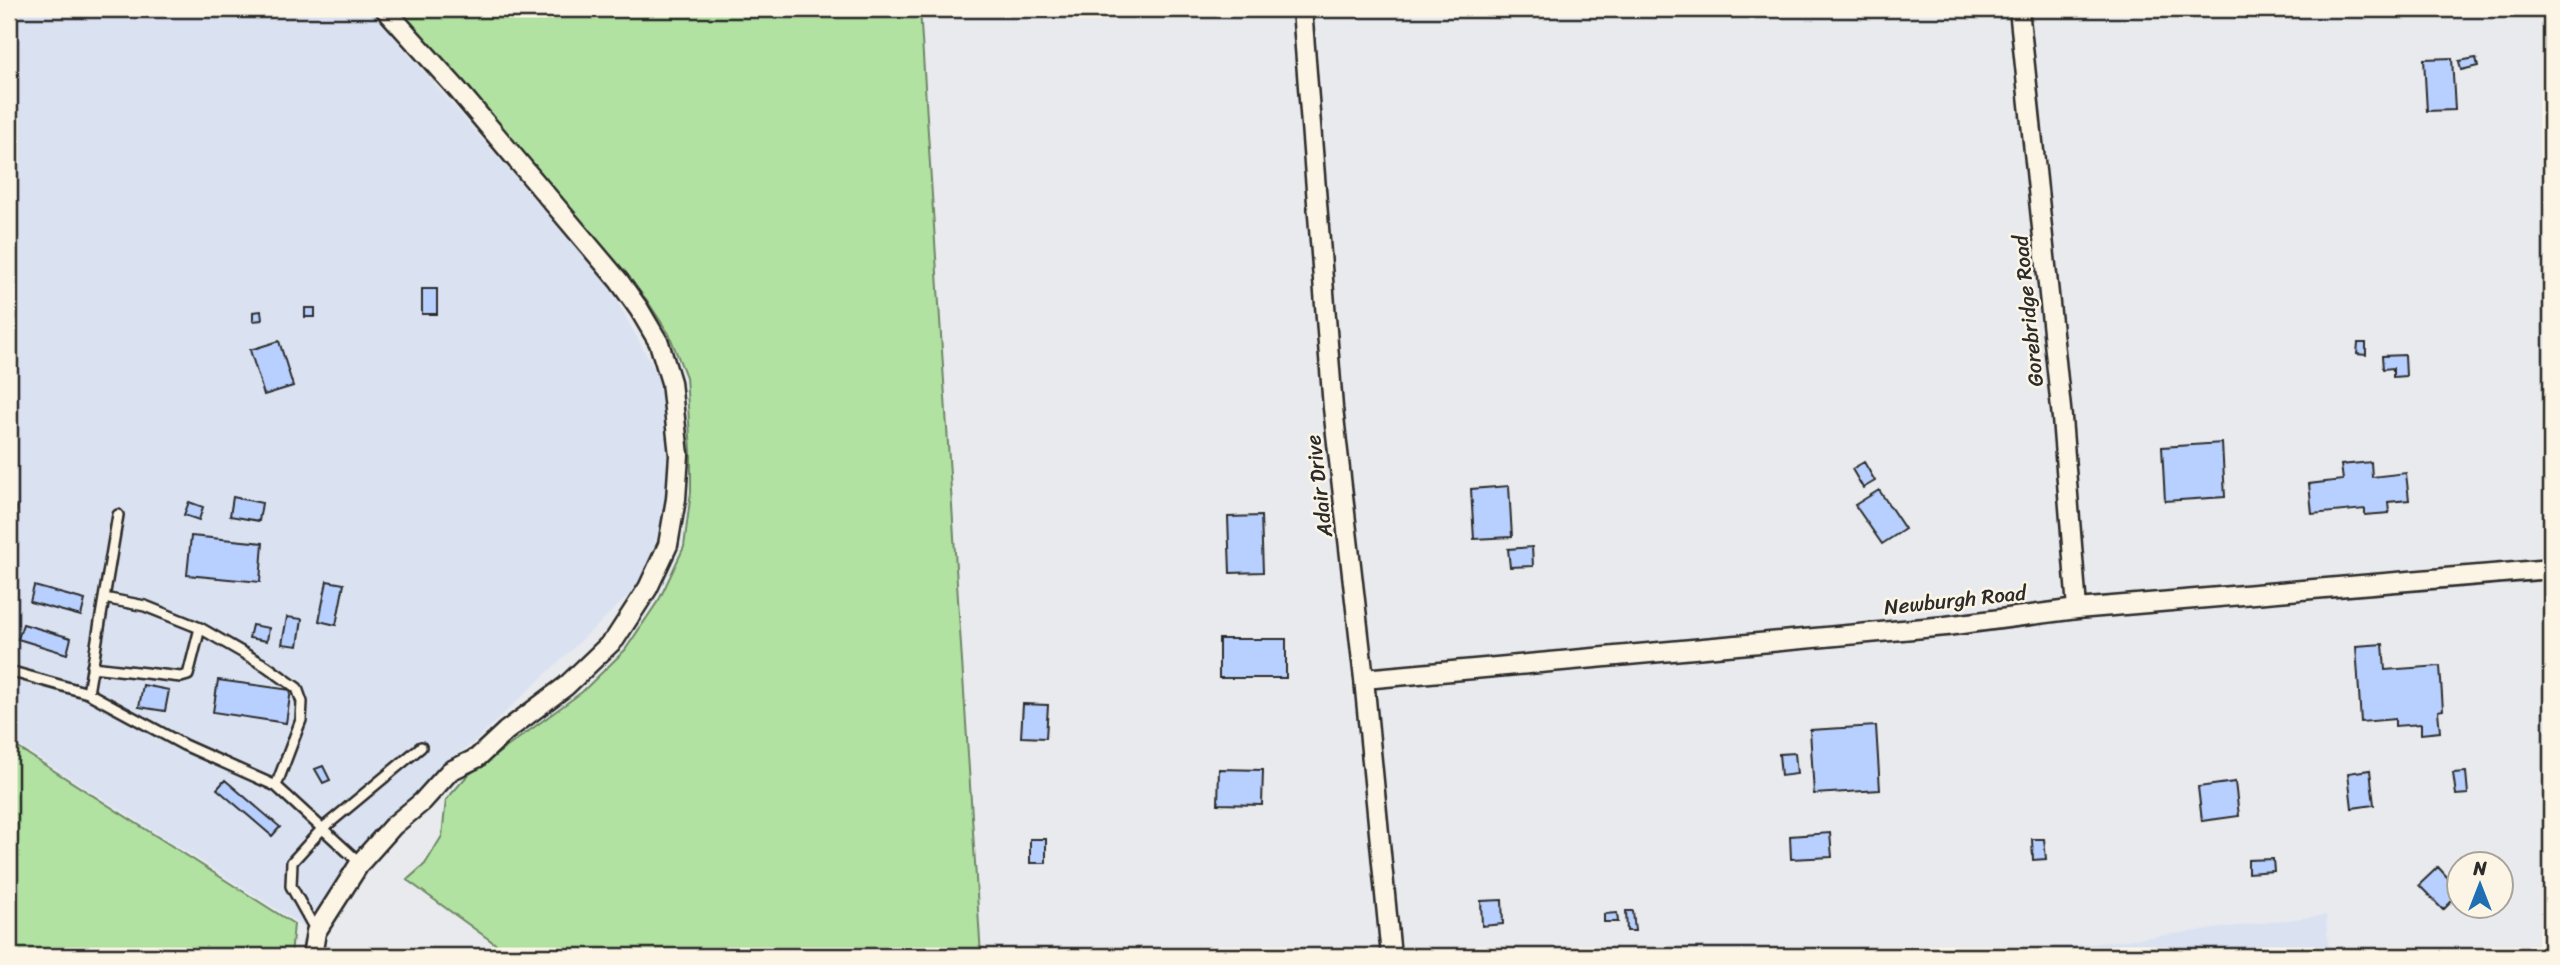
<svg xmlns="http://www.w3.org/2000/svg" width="2560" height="965" font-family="Sriracha,sans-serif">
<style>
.built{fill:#dae2f2}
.green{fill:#b1e2a2;stroke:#6e8666;stroke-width:2}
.building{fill:#b8d0ff;stroke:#2b2b2b;stroke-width:2}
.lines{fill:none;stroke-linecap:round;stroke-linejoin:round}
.service-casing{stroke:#2b2b2b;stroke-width:14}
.minor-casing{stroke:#2b2b2b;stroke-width:23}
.service{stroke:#fcf5e5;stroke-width:9}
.minor{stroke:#fcf5e5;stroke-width:18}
.labels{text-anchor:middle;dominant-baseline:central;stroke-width:5;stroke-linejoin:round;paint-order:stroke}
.street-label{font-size:21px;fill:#2b2b2b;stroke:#fcf5e5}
</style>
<rect width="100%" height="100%" fill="#e8eaed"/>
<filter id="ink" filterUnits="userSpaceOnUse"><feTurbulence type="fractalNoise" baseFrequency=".0143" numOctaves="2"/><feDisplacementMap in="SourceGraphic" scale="14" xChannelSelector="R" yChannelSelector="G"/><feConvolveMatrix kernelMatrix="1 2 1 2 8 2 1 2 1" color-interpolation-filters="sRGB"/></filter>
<g filter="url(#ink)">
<!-- built -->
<path class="built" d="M9 9H370L609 286 665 389 668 500 643 582 471 745 449 759 360 851 306 928 9 739Z
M2326 915 2329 956H1995Z"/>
<!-- green -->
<path class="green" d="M389 9H920L981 956H512L407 880 425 864 442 836 446 800 467 776 582 692 625 650 660 598 684 547 691 492V451L686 377 669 334 646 299Z
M9 742 294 924 291 956H9Z"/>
<!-- building -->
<path class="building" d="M2452 58 2455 110 2427 111 2424 59Z
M2476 58 2478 66 2461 70 2459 61Z
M422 289H437V314H422Z
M305 308H315V317H305Z
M261 311 262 320 253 321V312Z
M279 341 293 386 264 395 250 350Z
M2358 343H2366V355L2357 354Z
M2405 355 2406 376 2393 377V368L2383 369 2382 356Z
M2222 443 2225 497 2165 501 2162 447Z
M1864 462 1875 481 1863 488 1852 469Z
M2371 462 2372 477 2406 473 2409 500 2388 502 2389 513 2365 515V509L2312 514 2309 484 2343 480 2341 465Z
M1509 486 1512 537 1474 539 1471 489Z
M1879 490 1905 529 1882 544 1855 505Z
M233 497 262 503 259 521 230 516Z
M189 502 203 507 199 520 184 515Z
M9 504 17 505 11 550 9 549Z
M1261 516 1263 572 1230 573 1228 517Z
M191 536 263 543 260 582 187 575Z
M1532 547 1533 566 1510 567 1508 549Z
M327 581 344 584 336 625 319 621Z
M34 586 85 600 81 616 30 602Z
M287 617 302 619 298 646 282 644Z
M23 624 71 638 67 654 18 639Z
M252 625 269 628 267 641 249 638Z
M1219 639H1286V678H1219Z
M2383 644 2385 670 2440 666 2443 710 2438 711 2440 732 2421 734V724L2395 726V719L2361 722 2356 646Z
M218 680 291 690 286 723 213 712Z
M143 685 169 690 165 711 139 707Z
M1023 704 1048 705 1046 738 1021 737Z
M1876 726 1880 790 1814 794 1810 730Z
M1795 753 1797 774 1781 776 1779 754Z
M323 766 330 780 323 783 315 769Z
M1219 769 1263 770 1262 805 1218 804Z
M2370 770 2374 805 2352 808 2348 773Z
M2466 772 2468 794 2456 795 2453 773Z
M225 780 280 827 272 836 217 789Z
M2235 782 2239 816 2202 821 2198 787Z
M1830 833 1832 857 1791 859 1790 836Z
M1030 839H1046V863H1030Z
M2032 839H2044L2046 859 2033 860Z
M2273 859 2274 871 2248 873V860Z
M2438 867 2458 889V895L2443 910 2419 885Z
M1502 900 1503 924 1482 926 1481 901Z
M1626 911H1633L1635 931H1627Z
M1617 913 1618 922H1604V914Z"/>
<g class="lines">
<!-- service casing -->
<g class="service-casing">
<path id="service" d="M104 598 145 606 200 628 266 666 297 688 302 702 301 720 276 786
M92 667 181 677 188 675 200 628
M9 671 88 693 184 745 276 786 360 863
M88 693 118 515
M316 931 291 886 292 862 322 829 421 747"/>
</g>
<!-- minor casing -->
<g class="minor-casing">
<path id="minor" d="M1302 9 1333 408 1364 679 1391 956
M2019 9 2062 418 2077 609
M1364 679 1946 626 2077 609 2551 569
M312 956 316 932 360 863 393 826 422 802 450 771 477 758 506 731 566 686 615 639 648 588 668 545 676 499 679 455 671 382 659 343 639 309 619 281 457 89 385 9"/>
</g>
<!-- service -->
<use href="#service" class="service"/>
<!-- minor -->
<use href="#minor" class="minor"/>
</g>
</g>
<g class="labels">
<!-- street labels -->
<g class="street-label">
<text transform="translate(2028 311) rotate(-96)">Gorebridge Road</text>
<text transform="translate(1319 486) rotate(-97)">Adair Drive</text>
<text transform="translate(1955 600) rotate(-6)">Newburgh Road</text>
</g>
</g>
<!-- margin -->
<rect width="2560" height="965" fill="none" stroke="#fcf5e5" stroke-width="35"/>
<rect x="18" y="18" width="2525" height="930" fill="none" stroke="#2b2b2b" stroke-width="2.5" filter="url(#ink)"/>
<!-- north arrow -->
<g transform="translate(2480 885)"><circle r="33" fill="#fcf5e5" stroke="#a8a49b" stroke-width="2"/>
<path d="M0-5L12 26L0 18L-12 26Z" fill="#1f6fb2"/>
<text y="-10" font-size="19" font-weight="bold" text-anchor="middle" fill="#2b2b2b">N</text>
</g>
</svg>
